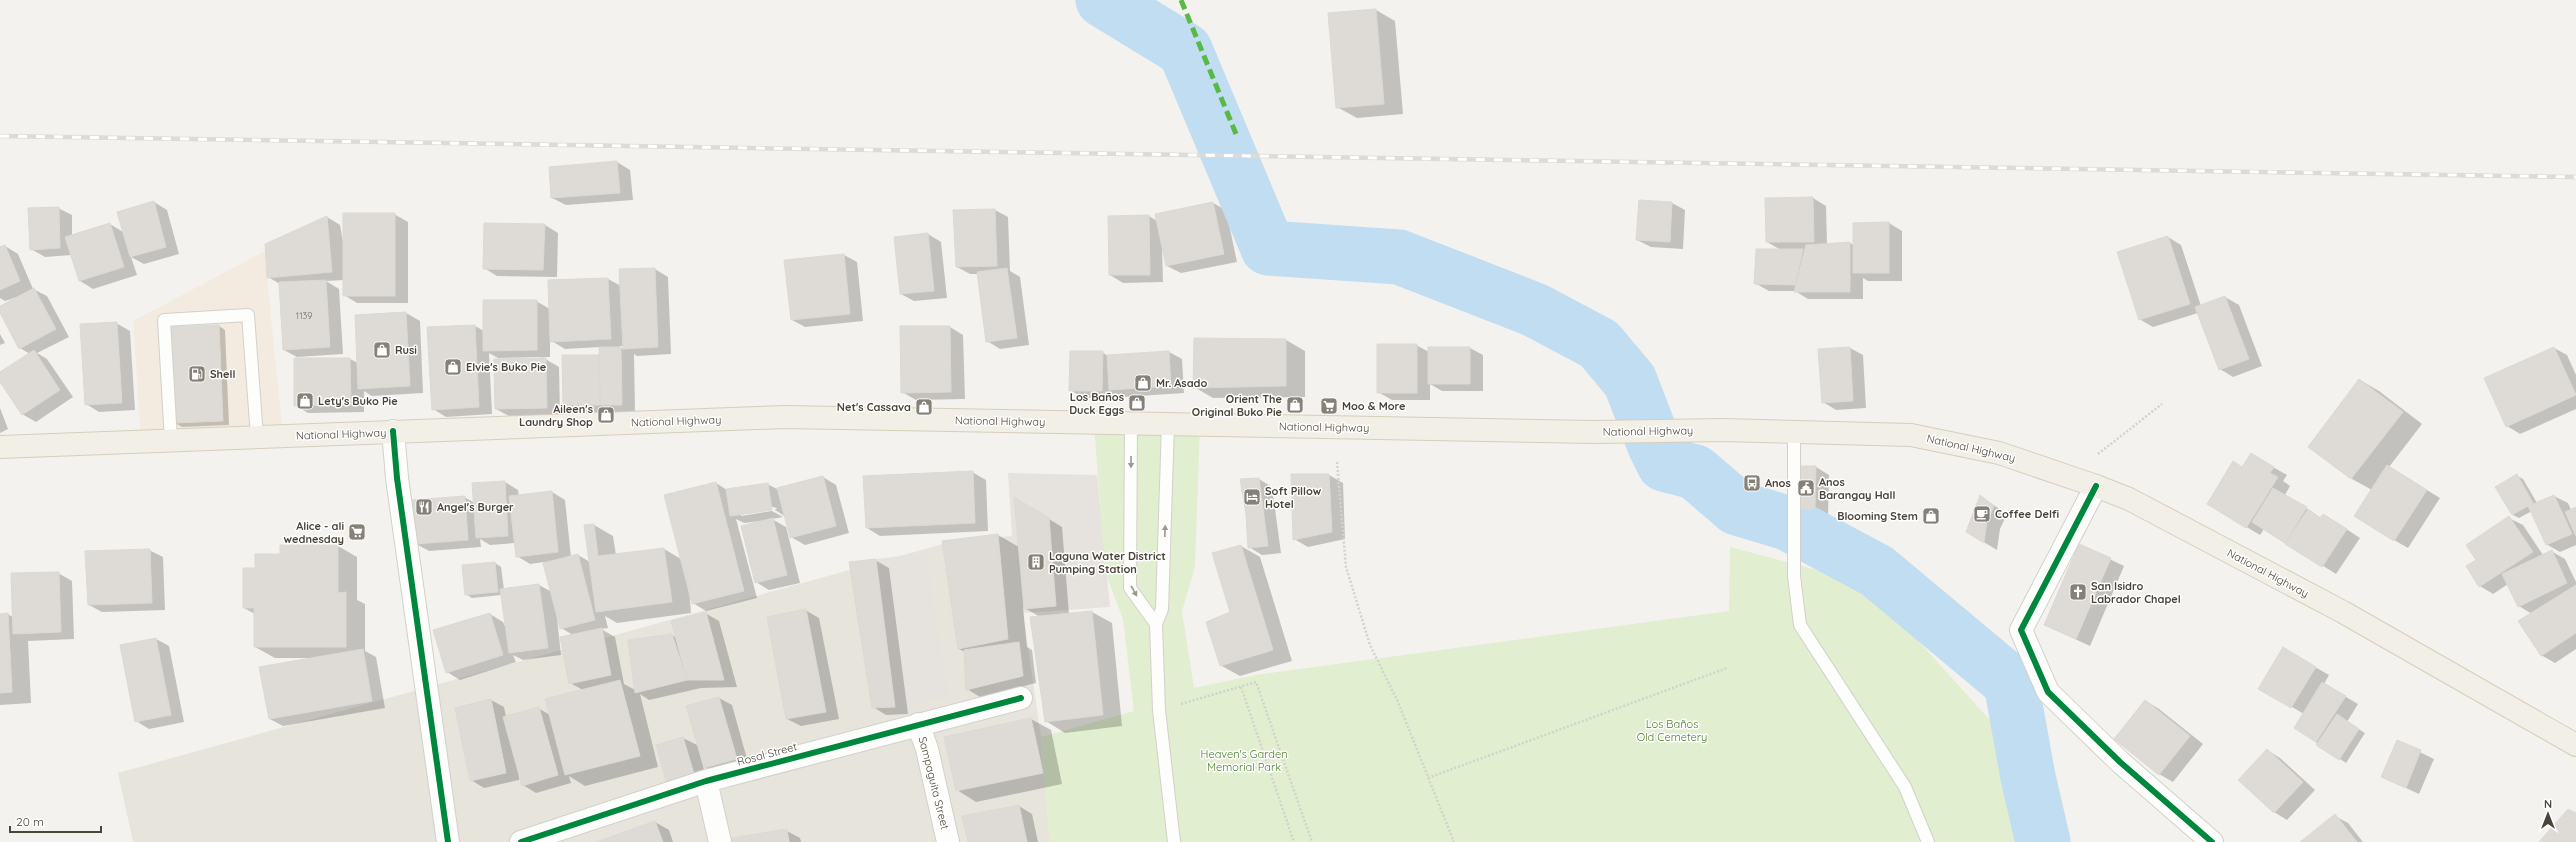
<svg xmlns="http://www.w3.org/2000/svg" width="2576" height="842" font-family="Quicksand,sans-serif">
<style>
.residential{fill:#e7e4dc}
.commercial{fill:#f3ebdf}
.industrial{fill:#e6e2de}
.green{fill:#e1eecf}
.parking{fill:#e6e3df}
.shadow{fill:#0003;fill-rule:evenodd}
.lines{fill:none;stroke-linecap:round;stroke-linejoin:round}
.river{stroke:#c0ddf1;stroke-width:55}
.building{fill:#dedbd6;stroke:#dcd9d4}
.service-casing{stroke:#d2d0cb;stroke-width:14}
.minor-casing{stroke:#d2d0cb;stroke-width:24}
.primary-casing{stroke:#d6cebb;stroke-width:24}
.path{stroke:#d3d2cc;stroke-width:2.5;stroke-dasharray:2 2;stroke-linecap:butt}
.service{stroke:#fdfdfc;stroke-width:12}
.minor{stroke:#fdfdfc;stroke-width:22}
.primary{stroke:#f2efe6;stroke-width:22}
.rail-casing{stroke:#dbdbda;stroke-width:4.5}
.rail{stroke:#fff;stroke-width:3;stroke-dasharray:9;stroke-linecap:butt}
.quiet{stroke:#58b947;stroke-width:5;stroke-dasharray:10 5;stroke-linecap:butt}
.cycleway-casing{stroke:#fff;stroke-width:8}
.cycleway{stroke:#00873e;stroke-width:6}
.oneway{fill:#9b9791}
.labels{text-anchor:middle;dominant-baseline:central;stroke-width:3;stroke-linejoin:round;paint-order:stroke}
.number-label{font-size:9px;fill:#706a61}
.poi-label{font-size:11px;font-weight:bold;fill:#4b4439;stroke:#fff;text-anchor:start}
.street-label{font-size:11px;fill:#4b4439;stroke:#fff}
.park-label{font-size:11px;fill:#4a7f2a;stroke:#fff}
</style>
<rect width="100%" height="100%" fill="#f4f2ee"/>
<!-- residential -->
<path class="residential" d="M1012 536 1041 737 1050 842H133L118 773 950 542Z"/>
<!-- commercial -->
<path class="commercial" d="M267 250V278L283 435 141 442 133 321Z"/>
<!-- industrial -->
<path class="industrial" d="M1008 473 1097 475 1110 607 1023 613 1012 536Z"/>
<!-- green -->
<path class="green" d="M1094 423 1200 425 1195 567 1182 611 1194 688 1256 675 1729 611 1730 547 1866 583 1998 729 2026 842H1050L1041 737 1134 711 1123 619 1105 572Z"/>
<!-- parking -->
<path class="parking" d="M926 553 949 697 895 707 876 559Z"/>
<!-- shadow -->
<path class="shadow" d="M1376 10 1395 21 1403 114 1357 118 1337 107Z
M617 162 630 170 633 200 566 205 552 198 550 168Z
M1813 198 1826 206 1827 244 1850 243 1854 245 1889 223 1902 231V281H1868L1863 278V299H1808L1795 291H1769L1755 283 1781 250 1767 242 1766 199Z
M1640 201 1672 203 1685 210 1683 249 1651 247 1637 240Z
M154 202 167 210 179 254 144 264 131 257 137 275 93 289 80 281 72 255 45 257 31 249 58 208 72 215V236L110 224 123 232Z
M1213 203 1226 210 1237 262 1181 273 1167 266 1162 248 1163 282 1123 283 1110 275 1149 216 1157 221Z
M995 210 1008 217 1010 271 1020 277 1029 345 1000 349 987 341 978 274H970L957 267 954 211Z
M394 214 408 222V303H357L344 295V280L326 281 339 289 343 354 297 357 284 350 280 284 268 277 327 217 340 225 344 248Z
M545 225 558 233 557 277 497 276 484 268Z
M928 234 941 242 947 298 914 301 901 294Z
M2168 237 2181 245 2201 306 2225 297 2239 305 2262 366 2233 377 2220 369 2198 313 2153 327 2139 319Z
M5 246 18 254 33 289 47 296 69 337 37 353 47 359 73 397 36 422 22 414 0 380V373L30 354 20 348 0 311V307L23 295 5 301 0 298V248Z
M844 255 857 262 863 321 805 327 792 320Z
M655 269 668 277 671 354 637 356 634 354 635 412H577L564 405 563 356H600V347L565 349 550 340V357H542L559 367 560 415 509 416 496 409 542 357 498 358 489 353 492 414 446 417 433 409 428 328 475 326 484 331 536 301 550 309 549 281 608 279 621 286ZM619 346H624V350Z
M406 313 420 321 423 393 372 396 364 391V412L308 413 295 405 350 359 358 363 356 316Z
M116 323 130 331 135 410 99 412 86 404Z
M219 326 225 330 229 425 182 427 175 423Z
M950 327 963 335 965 399 916 400 902 392Z
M0 334 5 343 0 345Z
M1286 340 1305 351V397L1213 398 1194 387Z
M1416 345 1429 352V348H1470L1483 355V391H1442L1430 384V400H1392L1378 392Z
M1850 348 1863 355 1866 408 1836 410 1823 402Z
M2554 348 2567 355 2576 375V409L2520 434 2507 426Z
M1102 352 1108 356 1169 352 1182 359 1184 393 1123 397 1115 393V398H1084L1070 390Z
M2360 380 2379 391 2422 424 2389 467 2440 498 2408 548 2394 540 2372 490 2352 479 2309 446Z
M0 408 8 429 0 433Z
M2264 462 2287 475 2283 481 2290 486 2285 495 2321 518 2337 523 2360 538 2336 574 2264 529 2260 535 2208 504 2243 468Z
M1799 467H1816L1829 475 1828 516H1811L1798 508Z
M972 472 986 480 988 531 880 536 867 528Z
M1293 475H1329L1343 483 1345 539 1308 547 1294 539Z
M2517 476 2523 479 2537 503 2554 496 2568 503 2571 510 2576 508V545L2560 552 2546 544 2532 511 2519 518 2513 515 2497 487Z
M823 477 836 485 849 533 805 545 791 537 786 517 775 510 777 508 768 506 741 514V516L772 511 783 517 772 519 786 527 800 583 769 590 756 582 760 521 744 523 736 519 757 598 706 611 693 603 689 587 691 613 617 623 605 616 608 628 601 629 615 637 624 684 635 690 672 635 676 638 705 613 719 621 737 687 701 688 649 700 640 694 658 767 585 786 569 776 571 783 536 793 523 785 519 771V780L484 788 471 780 491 700 504 707 506 717 538 708 550 715 583 690 570 683 573 635 561 628 556 609 561 655 523 660 513 655 516 662 460 680 447 672 490 614 503 622 506 628 501 595 472 598 466 594 495 563 501 567 504 590 539 585 552 592 544 562 530 564 517 556 515 543 490 545 480 539 481 547 429 551 416 544 464 497 475 503 505 482 518 490 519 496 552 492 565 500 571 557 578 555 590 562 594 525 613 536 616 555 664 549 681 559 716 483 727 490 767 484 779 490Z
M1259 479 1272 487 1281 553 1262 555 1249 547Z
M1980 496 2007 514 2000 529 1997 550 1967 532Z
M1015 498 1062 527 1069 614 1092 612 1112 623 1122 726 1065 733 1046 721 1040 617 1023 607 1027 647 1032 650 1036 683 980 697 967 689 965 652 959 649 943 542 998 535 1019 547Z
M2509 518 2523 525 2543 555 2551 551 2565 559 2576 582V649L2555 663 2541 655 2532 614 2519 606 2508 584 2493 594 2480 586 2478 560Z
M2080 545 2124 566 2090 646 2045 625Z
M338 546 357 557V600L365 604V651L376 657 385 708 283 726 270 719 311 658H275L255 647V614L244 608 256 569 281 555Z
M1241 546 1260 557 1292 661 1240 676 1220 665 1232 612Z
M149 550 163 557 165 610 102 612 89 605Z
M875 560 889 568 908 714 886 715 873 707Z
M58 573 72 581 74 639 28 641 31 703 0 705V615L8 614 14 618Z
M805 610 819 618 839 719 801 726 787 719Z
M156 639 169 646 184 722 149 729 136 721Z
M2284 649 2329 675 2324 684 2358 704 2347 722 2365 733 2346 763 2295 728 2304 714 2260 688Z
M719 698 732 705 749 766 718 775 703 766 708 784 657 745 683 738 699 746Z
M2146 701 2159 709 2203 744 2173 782 2159 774Z
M1031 719 1051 730 1062 784 976 802 957 790Z
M2397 741 2434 759 2419 794 2382 777Z
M2267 750 2280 758 2315 790 2287 820 2274 812Z
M1019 806 1032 814 1038 842H969Z
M2335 816 2348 823 2363 842H2301Z
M655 822 669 830 673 842H599Z
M787 831 800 838 801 842H734Z"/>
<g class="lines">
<!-- river -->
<path class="river" d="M1103 0 1185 50 1268 248 1399 257 1535 310 1599 344 1630 381 1655 446 1664 464 1695 472 1737 508 1787 523 1877 571 2011 683 2028 777 2043 842"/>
</g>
<!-- building -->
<path class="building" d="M1376 9 1384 104 1336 108 1328 13Z
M617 161 620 193 551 198 549 167Z
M1813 197 1814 242H1766L1765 198Z
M1639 200 1672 202 1670 242 1636 240Z
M154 201 166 247 130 257 117 212Z
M1213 202 1224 254 1166 266 1155 214Z
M59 207 60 248 30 250 28 208Z
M995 209 997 266 956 267 953 210Z
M343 213H395V296H343Z
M1149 215 1150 275H1109L1108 216Z
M327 216 332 272 267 278 265 244Z
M1889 222V273H1853V223Z
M110 223 124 267 79 281 65 237Z
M484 223 545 224 543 270 483 269Z
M928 233 934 291 900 294 894 237Z
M2168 236 2190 304 2139 320 2117 252Z
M1850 242V292H1794L1806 245Z
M5 245 20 281 0 290V247Z
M1756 249H1803L1795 285 1754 284Z
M844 254 850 314 791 320 784 260Z
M655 268 658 347 623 349 619 269Z
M1007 268 1017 338 986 342 977 272Z
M608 278 611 339 550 342 548 280Z
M326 280 330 347 283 350 279 282Z
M34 288 56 329 19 349 0 313V306Z
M2225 296 2249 359 2219 370 2195 307Z
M483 300H537V350L483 351Z
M406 312 410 386 358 389 355 315Z
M117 322 122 403 85 405 80 324Z
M219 325 223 421 174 423 171 327Z
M475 325 479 407 432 410 427 327Z
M900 326H950L951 392 901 393Z
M1194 338 1286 339V386L1193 388Z
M1377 344H1417V393H1377Z
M599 347H621L622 405H600Z
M1428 347H1470V384H1428Z
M1850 347 1853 401 1822 403 1818 349Z
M2554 347 2576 395 2506 427 2484 378Z
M34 350 60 390 22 415 0 382V372Z
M1070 351H1103L1102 391H1069Z
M1169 351 1171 386 1109 390 1107 355Z
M562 355H599L600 405H563Z
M294 358H350L351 405 294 406Z
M546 358 547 408 495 409 494 359Z
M2359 379 2403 412 2351 479 2308 447Z
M2251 453 2274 467 2270 473 2278 477 2246 528 2207 504 2233 461 2242 467Z
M2387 465 2427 490 2394 541 2354 516Z
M1798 466H1816L1815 509H1797Z
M973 471 975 523 866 528 863 476Z
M1291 474H1329L1332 532 1293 540Z
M2517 474 2533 503 2512 515 2495 487Z
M823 476 836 526 790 538 777 488Z
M1259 478 1268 546 1248 548 1246 514 1240 479Z
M505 481 508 536 476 538 472 483Z
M716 482 744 591 692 604 664 495Z
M768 483 772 510 730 516 726 489Z
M2273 488 2307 507 2285 543 2252 522Z
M552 491 558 552 516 557 509 496Z
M1980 495 1994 506 1987 521 1984 543 1966 532Z
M2554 495 2572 534 2546 545 2528 506Z
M465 496 468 540 415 544 412 500Z
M1014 497 1049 518 1056 606 1024 609Z
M2576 507V536L2565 512Z
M2308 509 2320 518 2323 514 2347 529 2322 567 2285 544Z
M2509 516 2533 552 2479 587 2466 566 2476 560 2466 545Z
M773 518 787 575 755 583 741 526Z
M594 524 598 556 664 548 672 602 596 612 584 525Z
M998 534 1008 639 958 649 942 541Z
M2079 544 2111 558 2076 639 2044 625Z
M280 545H338V593L346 592V647H254V608H243V568H255V554H280Z
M1241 545 1273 650 1220 666 1206 622 1230 612 1212 553Z
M150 549 152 603 88 605 85 551Z
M2552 550 2567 583 2518 607 2502 574Z
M578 554 595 620 560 629 543 563Z
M876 559 895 707 872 708 849 562Z
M495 562 498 592 465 595 462 565Z
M59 572 61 632 13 634 11 573Z
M539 584 548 648 509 653 500 589Z
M2576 585V633L2541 656 2518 621Z
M806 609 826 712 786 719 767 617Z
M1092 611 1103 715 1045 722 1030 617Z
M706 612 724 680H687L671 621Z
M8 613 12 692 0 693V614Z
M490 613 503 655 446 673 433 630Z
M602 628 611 675 569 684 560 637Z
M672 634 687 680 635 693 628 640Z
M156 638 171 715 135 722 120 645Z
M1019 642 1023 676 966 690 964 650Z
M2283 647 2316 667 2291 708 2258 689Z
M363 649 372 701 269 719 259 667Z
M620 680 640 756 565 775 545 699Z
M2322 682 2346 696 2316 742 2294 728Z
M719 697 737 759 704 768 686 706Z
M491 699 506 773 470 781 455 708Z
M2145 700 2190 736 2159 775 2114 739Z
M539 707 558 775 522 786 503 717Z
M2337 714 2359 729 2339 760 2316 745Z
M1031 718 1043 773 956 791 944 737Z
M683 737 695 777 667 785 656 745Z
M2397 740 2421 750 2406 788 2381 777Z
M2267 749 2303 782 2274 813 2238 780Z
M1019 805 1027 842H968L962 816Z
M2568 809 2576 813V842H2539Z
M2335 814 2357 842H2300Z
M655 821 663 842H596Z
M787 829 789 842H733L732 838Z"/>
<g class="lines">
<!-- service casing -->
<g class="service-casing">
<path id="service" d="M1131 423 1130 588 1156 624
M1168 424 1162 609 1156 624 1159 710 1174 842
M1794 431V576L1800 625 1905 787 1928 842
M171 441 164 320 248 315 257 437"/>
</g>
<!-- minor casing -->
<g class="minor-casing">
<path id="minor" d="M393 431 397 478 448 842
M2096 486 2021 630 2048 692 2120 762 2212 842
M918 724 927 749 948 842
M706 781 720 842
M521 842 706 781 1021 698"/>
</g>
<!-- primary casing -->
<g class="primary-casing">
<path id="primary" d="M0 447 785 417 1595 432 1723 430 1911 435 1999 453 2096 486 2129 499 2343 612 2576 745"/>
</g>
<!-- path -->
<path class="path" d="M2098 454 2162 404
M1337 462 1346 567 1370 645 1398 702 1454 842
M1241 687 1294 842
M1181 704 1256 682 1312 842
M1428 778 1727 668"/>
<!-- service -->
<use href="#service" class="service"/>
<!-- minor -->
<use href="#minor" class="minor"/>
<!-- primary -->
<use href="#primary" class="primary"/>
<!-- rail casing -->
<g class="rail-casing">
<path id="rail" d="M0 136 2576 177"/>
</g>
<!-- rail -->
<use href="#rail" class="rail"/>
<!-- quiet -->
<path class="quiet" d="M1181 0 1236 134"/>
<!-- cycleway casing -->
<g class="cycleway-casing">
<path id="cycleway" d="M393 431 397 478 448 842
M2096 486 2021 630 2048 692 2120 762 2212 842
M521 842 706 781 1021 698"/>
</g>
<!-- cycleway -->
<use href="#cycleway" class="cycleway"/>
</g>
<!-- one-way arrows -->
<defs><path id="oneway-solid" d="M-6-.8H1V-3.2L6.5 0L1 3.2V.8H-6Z"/></defs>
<g class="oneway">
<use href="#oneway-solid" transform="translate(1131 462) rotate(90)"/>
<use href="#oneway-solid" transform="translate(1165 531) rotate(-88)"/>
<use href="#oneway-solid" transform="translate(1134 591) rotate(61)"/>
</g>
<!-- icons -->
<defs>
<g id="shop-square" transform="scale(0.9)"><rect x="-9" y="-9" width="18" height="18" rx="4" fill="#868178" stroke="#fff"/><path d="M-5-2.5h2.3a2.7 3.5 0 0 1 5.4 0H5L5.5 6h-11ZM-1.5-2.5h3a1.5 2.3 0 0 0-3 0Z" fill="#fff"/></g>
<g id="fuel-square" transform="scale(0.9)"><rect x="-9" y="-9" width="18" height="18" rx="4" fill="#868178" stroke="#fff"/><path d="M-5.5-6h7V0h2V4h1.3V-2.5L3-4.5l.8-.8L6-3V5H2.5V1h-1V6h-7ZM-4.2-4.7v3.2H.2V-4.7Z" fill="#fff"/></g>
<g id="supermarket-square" transform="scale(0.9)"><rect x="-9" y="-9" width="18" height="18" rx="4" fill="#868178" stroke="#fff"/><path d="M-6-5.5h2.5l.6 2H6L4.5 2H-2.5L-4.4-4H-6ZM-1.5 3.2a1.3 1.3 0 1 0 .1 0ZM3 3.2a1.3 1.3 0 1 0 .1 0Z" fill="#fff"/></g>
<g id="bus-square" transform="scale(0.9)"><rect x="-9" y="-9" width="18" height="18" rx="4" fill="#868178" stroke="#fff"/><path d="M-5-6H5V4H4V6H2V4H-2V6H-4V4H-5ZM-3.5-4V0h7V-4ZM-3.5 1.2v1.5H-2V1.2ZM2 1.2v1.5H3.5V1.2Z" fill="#fff"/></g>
<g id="civic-square" transform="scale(0.9)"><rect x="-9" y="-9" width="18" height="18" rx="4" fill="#868178" stroke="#fff"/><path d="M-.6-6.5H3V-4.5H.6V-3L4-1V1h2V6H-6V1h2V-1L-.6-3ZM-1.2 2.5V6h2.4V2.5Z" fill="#fff"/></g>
<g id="hotel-square" transform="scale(0.9)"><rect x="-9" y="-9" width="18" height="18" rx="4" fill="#868178" stroke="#fff"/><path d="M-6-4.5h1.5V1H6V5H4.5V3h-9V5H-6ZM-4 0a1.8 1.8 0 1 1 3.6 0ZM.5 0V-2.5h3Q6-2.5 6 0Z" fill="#fff"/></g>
<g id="restaurant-square" transform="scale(0.9)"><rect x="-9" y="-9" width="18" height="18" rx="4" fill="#868178" stroke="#fff"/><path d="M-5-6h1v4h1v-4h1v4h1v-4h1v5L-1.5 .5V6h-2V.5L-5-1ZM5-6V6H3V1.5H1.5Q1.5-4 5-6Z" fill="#fff"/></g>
<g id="cafe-square" transform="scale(0.9)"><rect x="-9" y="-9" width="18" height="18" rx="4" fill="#868178" stroke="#fff"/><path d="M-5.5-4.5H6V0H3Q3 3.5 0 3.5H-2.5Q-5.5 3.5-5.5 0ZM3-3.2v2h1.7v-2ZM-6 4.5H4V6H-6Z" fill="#fff"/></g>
<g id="building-square" transform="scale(0.9)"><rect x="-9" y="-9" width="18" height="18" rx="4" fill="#868178" stroke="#fff"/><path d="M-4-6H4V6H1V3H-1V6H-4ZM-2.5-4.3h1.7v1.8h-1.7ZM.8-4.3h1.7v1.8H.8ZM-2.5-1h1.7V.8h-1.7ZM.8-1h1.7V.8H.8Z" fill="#fff"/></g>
<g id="church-square" transform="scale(0.9)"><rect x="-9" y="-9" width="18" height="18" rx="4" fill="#868178" stroke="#fff"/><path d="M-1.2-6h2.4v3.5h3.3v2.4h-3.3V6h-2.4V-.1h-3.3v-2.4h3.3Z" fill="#fff"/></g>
</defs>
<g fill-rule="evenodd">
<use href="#shop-square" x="382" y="350"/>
<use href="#shop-square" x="453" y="367"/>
<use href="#fuel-square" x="197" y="374"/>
<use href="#shop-square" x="1143" y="383"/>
<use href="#shop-square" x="305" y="401"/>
<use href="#shop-square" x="1137" y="403"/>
<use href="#shop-square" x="1295" y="405"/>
<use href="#supermarket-square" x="1329" y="406"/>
<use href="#shop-square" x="924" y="407"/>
<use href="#shop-square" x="606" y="415"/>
<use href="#bus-square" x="1752" y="483"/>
<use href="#civic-square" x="1806" y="488"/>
<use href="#hotel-square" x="1252" y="497"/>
<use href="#restaurant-square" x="424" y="507"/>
<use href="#cafe-square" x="1982" y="514"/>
<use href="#shop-square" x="1931" y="516"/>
<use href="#supermarket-square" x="357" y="532"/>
<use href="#building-square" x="1036" y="562"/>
<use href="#church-square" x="2078" y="592"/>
</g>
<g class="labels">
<!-- number labels -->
<g class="number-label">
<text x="304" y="315">1139</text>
</g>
<!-- poi labels -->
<g class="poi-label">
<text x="395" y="350">Rusi</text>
<text x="466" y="367">Elvie's Buko Pie</text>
<text x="210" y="374">Shell</text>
<text x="1156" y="383">Mr. Asado</text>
<text x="1124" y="397" text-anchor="end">Los Baños<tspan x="1124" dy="13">Duck Eggs</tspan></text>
<text x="1282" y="399" text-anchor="end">Orient The<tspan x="1282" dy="13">Original Buko Pie</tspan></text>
<text x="318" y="401">Lety's Buko Pie</text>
<text x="1342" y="406">Moo &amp; More</text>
<text x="911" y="407" text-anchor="end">Net's Cassava</text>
<text x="593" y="409" text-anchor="end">Aileen's<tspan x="593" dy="13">Laundry Shop</tspan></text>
<text x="1819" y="482">Anos<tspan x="1819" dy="13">Barangay Hall</tspan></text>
<text x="1765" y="483">Anos</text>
<text x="1265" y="491">Soft Pillow<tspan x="1265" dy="13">Hotel</tspan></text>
<text x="437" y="507">Angel's Burger</text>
<text x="1995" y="514">Coffee Delfi</text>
<text x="1918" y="516" text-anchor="end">Blooming Stem</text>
<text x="344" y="526" text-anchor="end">Alice - ali<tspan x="344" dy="13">wednesday</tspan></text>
<text x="1049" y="556">Laguna Water District<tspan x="1049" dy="13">Pumping Station</tspan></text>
<text x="2091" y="586">San Isidro<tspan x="2091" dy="13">Labrador Chapel</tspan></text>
</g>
<!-- street labels -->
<g class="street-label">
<text transform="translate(676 421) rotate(-2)">National Highway</text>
<text transform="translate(1000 421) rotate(1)">National Highway</text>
<text transform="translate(1324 427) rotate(1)">National Highway</text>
<text transform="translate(1648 431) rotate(-1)">National Highway</text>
<text transform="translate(341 434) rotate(-2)">National Highway</text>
<text transform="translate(1971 448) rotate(13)">National Highway</text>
<text transform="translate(2268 573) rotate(28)">National Highway</text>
<text transform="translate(767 754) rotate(-15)">Rosal Street</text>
<text transform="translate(934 783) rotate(76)">Sampaguita Street</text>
</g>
<!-- park labels -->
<g class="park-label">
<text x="1672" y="724">Los Baños<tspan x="1672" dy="13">Old Cemetery</tspan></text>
<text x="1244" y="754">Heaven's Garden<tspan x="1244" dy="13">Memorial Park</tspan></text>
</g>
</g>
<!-- north arrow -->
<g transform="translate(2548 814)" stroke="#ffffff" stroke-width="3" paint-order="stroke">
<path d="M0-3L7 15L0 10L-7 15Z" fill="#4b4439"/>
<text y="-6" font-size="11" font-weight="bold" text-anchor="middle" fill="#4b4439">N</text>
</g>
<!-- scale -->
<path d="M10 826v6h91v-6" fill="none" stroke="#4b4439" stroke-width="2"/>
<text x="16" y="826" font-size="12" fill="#4b4439" stroke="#ffffff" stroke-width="3" paint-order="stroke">20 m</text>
</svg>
